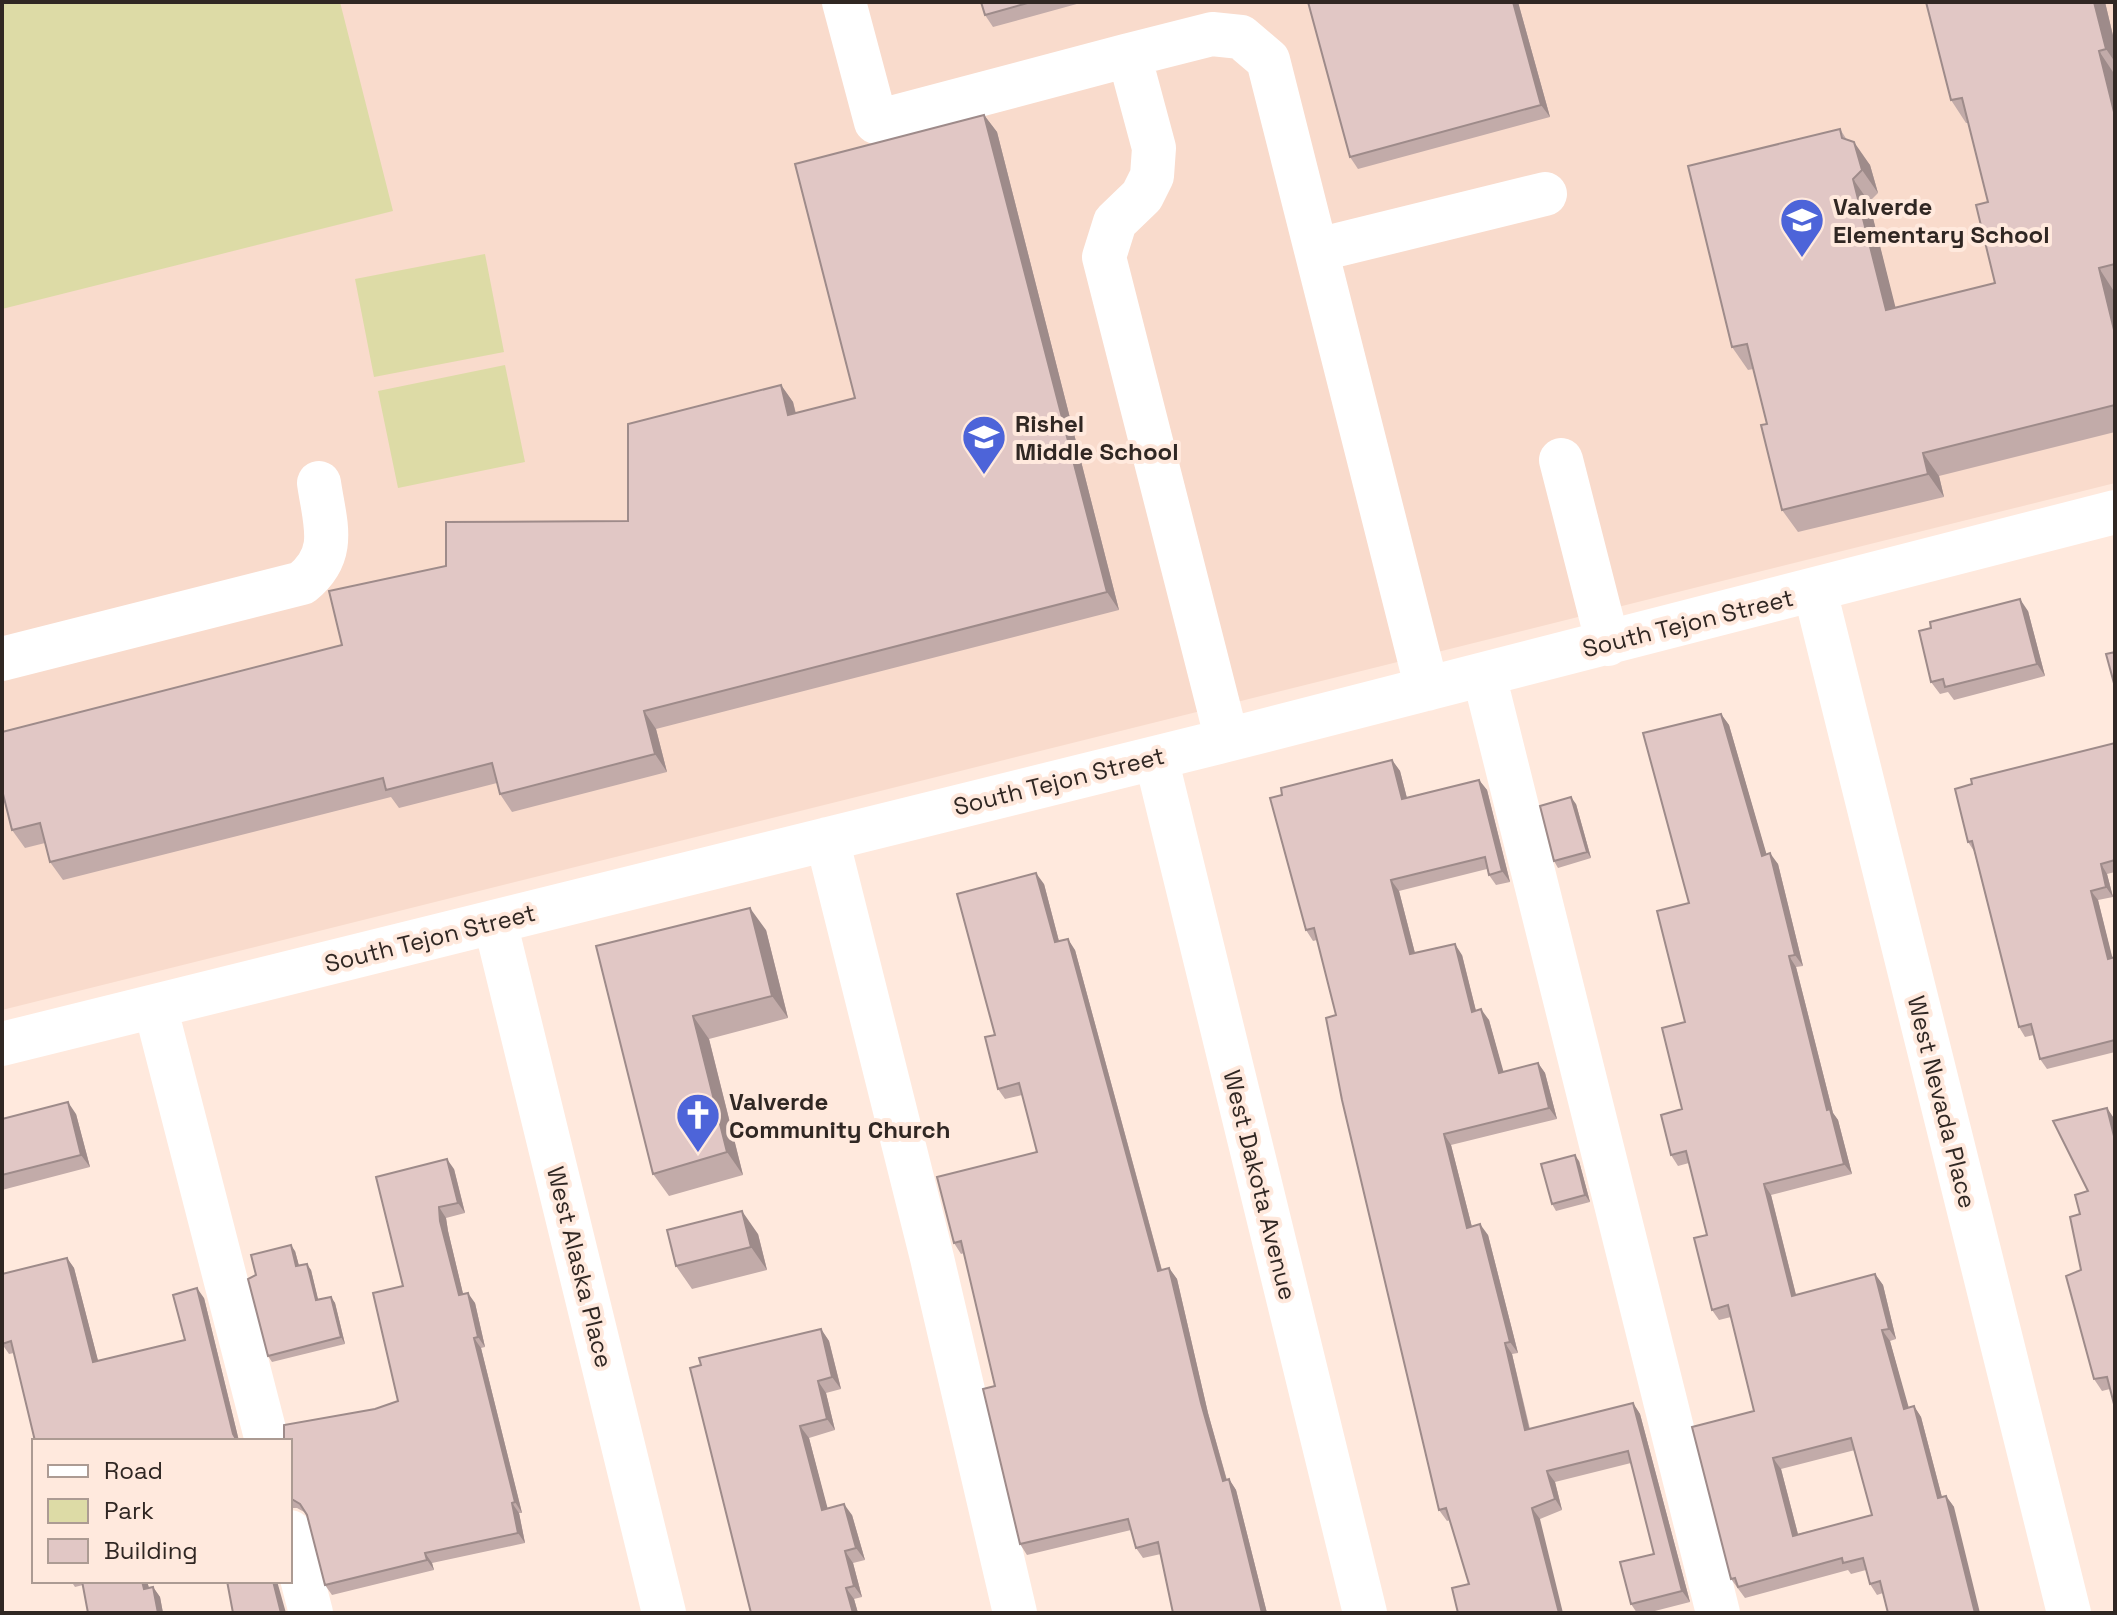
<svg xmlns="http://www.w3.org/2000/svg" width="2117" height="1615" font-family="'Space Grotesk',sans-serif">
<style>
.built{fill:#f9dbcc}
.green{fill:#dddba6}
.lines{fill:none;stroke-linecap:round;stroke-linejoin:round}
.minor{stroke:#fff;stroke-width:44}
.wall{fill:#c2aba9;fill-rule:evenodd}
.shaded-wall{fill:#9e8b8a}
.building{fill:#e1c7c5;stroke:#9e8b8a;stroke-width:2;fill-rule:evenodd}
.labels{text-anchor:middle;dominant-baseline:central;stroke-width:8;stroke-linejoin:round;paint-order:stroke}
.poi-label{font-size:24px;font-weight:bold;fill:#302723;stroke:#ffe9dd;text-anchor:start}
.street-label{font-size:24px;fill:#302723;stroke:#ffe9dd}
</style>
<rect width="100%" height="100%" fill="#ffe9dd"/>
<!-- built -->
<path class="built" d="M2 2H2115V483L2 1010Z"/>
<!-- green -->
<path class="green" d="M2 2H340L393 211 2 309Z
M485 254 504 352 374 377 355 279Z
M505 365 525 462 398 488 378 391Z"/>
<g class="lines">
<!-- minor -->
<path class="minor" d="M844 2 876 122 1129 55
M1317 250 1545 194
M1561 460 1608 644
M1815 591 2069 1613
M2 659 302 583C338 554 325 524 319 483
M1484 675 1718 1613
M1227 740 1104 257 1115 222 1142 196 1152 176 1154 148 1129 55 1212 34 1241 37 1268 60 1427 689
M1156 758 1365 1613
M827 839 932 1258 1015 1613
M495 922 664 1613
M155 1006 267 1441
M2 1044 1227 740 2115 512
M290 1532 311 1613"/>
</g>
<!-- wall -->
<path class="wall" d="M981 2H1084L993 27 985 15Z
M1518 2 1550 117 1358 169 1350 157Z
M1926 2H2105L2115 44V432L1939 476 1944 497 1798 532 1782 510 1767 424 1753 369 1748 370 1732 347 1840 129 1847 140 1870 165 1878 193 1869 202 1895 308 1995 283 1988 202 1968 123H1966L1951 100Z
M984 115 997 132 1119 610 656 729 667 772 512 812 500 794 497 783 399 808 391 797 63 880 50 862 45 843 25 848 12 830 342 645 446 566 628 521 781 385 793 402 796 413 855 398Z
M2028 611 2045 676 1954 700 1948 692 1940 694 1931 682Z
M1721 714 1729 725 1766 854 1778 864 1803 966 1796 967 1833 1113 1838 1120 1852 1174 1771 1195 1796 1295 1875 1274 1883 1285 1896 1339 1890 1341 1908 1408 1914 1406 1921 1417 1942 1497 1946 1496 1954 1507 1883 1593 1877 1595 1870 1584 1866 1570 1851 1574 1848 1570 1745 1598 1731 1579 1754 1411 1731 1317 1719 1320 1712 1310 1707 1235 1689 1163 1678 1166 1671 1155 1682 1109 1689 903ZM1855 1450 1872 1515 1798 1534 1781 1469Z
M2115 743V872L2107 874 2113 897 2098 900 2112 958 2115 957V1052L2047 1069 2040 1059 2034 1035 2025 1037 2019 1027 1974 851 1968 842 1972 784Z
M1392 760 1400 771 1407 798 1479 780 1487 790 1510 882 1496 885 1489 875 1487 869 1399 891 1415 953 1462 955 1476 1011 1489 1020 1503 1072 1538 1063 1545 1073 1557 1119 1451 1145 1472 1227 1488 1235 1518 1353 1512 1354 1530 1429 1633 1403 1640 1414 1690 1602 1647 1613H1637L1631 1604 1654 1554 1631 1463 1555 1482 1562 1510 1540 1519 1469 1584 1450 1520 1447 1521 1439 1510 1336 1015 1317 940 1313 941 1306 930 1282 795Z
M1576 804 1591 858 1558 868 1554 861Z
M1044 884 1059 941 1075 950 1162 1270 1169 1268 1177 1279 1208 1413 1227 1480 1229 1479 1236 1490 1267 1613H1173L1161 1554 1143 1558 1136 1548 1131 1530 1027 1555 1020 1544 995 1386 964 1253 961 1254 954 1243 1037 1152 1022 1095 1005 1099 998 1089 995 1035Z
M766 930 788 1018 709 1039 743 1175 669 1196 653 1174 596 946Z
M2107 1108 2115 1120V1408L2110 1389 2102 1391 2094 1379 2081 1270 2080 1214 2088 1191Z
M76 1114 90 1167 2 1190V1119Z
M1579 1161 1590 1202 1556 1211 1552 1204Z
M454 1169 465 1213 446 1218 448 1231 463 1294 475 1303 485 1347 481 1348 522 1513H519L525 1543 432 1563 434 1570 332 1595 325 1585 306 1513 297 1508H290V1441L398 1401 403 1286Z
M758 1234 767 1270 692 1289 676 1266Z
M295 1251 299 1266 311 1270 318 1300 331 1297 335 1303 345 1344 272 1362 268 1356 256 1275Z
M67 1258 74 1268 98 1361 185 1340 204 1298 239 1441H35L14 1353 9 1354 2 1344V1274Z
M821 1329 829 1341 841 1389 826 1393 835 1430 809 1438 827 1508 852 1515 865 1560 853 1563 862 1597 854 1599 858 1613H751L701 1365Z
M71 1581H147L149 1588 153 1587 160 1597 163 1613H88L83 1585 75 1587Z"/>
<!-- shaded-wall -->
<path class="shaded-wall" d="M1513 2H1518L1550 117 1541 105Z
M2094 2H2105L2115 44V62L2106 49Z
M2099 51 2115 75V116Z
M984 115 997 132 1119 610 1107 592Z
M1854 142 1870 165 1878 193 1862 170Z
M1853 179 1869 202 1902 333 1886 310Z
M2099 268 2115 293V334Z
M781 385 793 402 800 433 788 415Z
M1923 453 1939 476 1944 497 1928 474Z
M2020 599 2028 611 2045 676 2037 664Z
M644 711 656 729 667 772 655 754Z
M1721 714 1729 725 1770 866 1762 856Z
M1392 760 1400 771 1410 810 1402 799Z
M1479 780 1487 790 1510 882 1502 871Z
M1571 797 1576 804 1591 858 1587 852Z
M1770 853 1778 864 1803 966 1795 955Z
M2101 864 2107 874 2113 897 2106 887Z
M1036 873 1044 884 1062 953 1055 942Z
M1391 880 1399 891 1418 965 1410 954Z
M2091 891 2098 900 2115 968 2108 959Z
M750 908 766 930 788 1018 772 996Z
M1068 939 1075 950 1165 1282 1158 1271Z
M1455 944 1462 955 1479 1023 1472 1012Z
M1789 956 1796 967 1833 1113 1838 1120 1852 1174 1844 1164 1827 1110Z
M1481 1009 1489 1020 1507 1084 1499 1073Z
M693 1016 709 1039 743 1175 727 1152Z
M1538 1063 1545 1073 1557 1119 1549 1108Z
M68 1102 76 1114 90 1167 81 1155Z
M2107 1108 2115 1120V1140Z
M1444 1134 1451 1145 1475 1239 1467 1228Z
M1575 1155 1579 1161 1590 1202 1585 1195Z
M447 1159 454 1169 465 1213 458 1203Z
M1764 1184 1771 1195 1799 1307 1792 1296Z
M439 1207 446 1218 448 1231 466 1306 459 1295 440 1221Z
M742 1211 758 1234 767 1270 751 1247Z
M1480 1224 1488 1235 1518 1353 1510 1342Z
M291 1245 295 1251 301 1273 296 1266Z
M67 1258 74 1268 101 1372 93 1362Z
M307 1264 311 1270 320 1307 316 1300Z
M1169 1268 1177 1279 1208 1413 1230 1492 1223 1481 1201 1403Z
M1875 1274 1883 1285 1896 1339 1889 1329Z
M197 1288 204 1298 239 1441H238L233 1434Z
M468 1293 475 1303 485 1347 478 1337Z
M331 1297 335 1303 345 1344 341 1337Z
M821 1329 829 1341 841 1389 832 1377Z
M1882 1330 1890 1341 1912 1419 1904 1409Z
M474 1338 481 1348 522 1513 515 1502Z
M1505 1343 1512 1354 1532 1441 1525 1430Z
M818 1381 826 1393 835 1430 827 1419Z
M1633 1403 1640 1414 1690 1602 1682 1591Z
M1914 1406 1921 1417 1945 1509 1938 1498Z
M800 1426 809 1438 831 1521 822 1510Z
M1773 1458 1781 1469 1801 1546 1793 1536Z
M1547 1471 1555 1482 1562 1510 1555 1499Z
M1229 1479 1236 1490 1267 1613H1262Z
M1946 1496 1954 1507 1980 1613H1975Z
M512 1503 519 1513 525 1543 518 1533Z
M844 1504 852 1515 865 1560 856 1548Z
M1532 1508 1540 1519 1563 1613H1559Z
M845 1551 853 1563 862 1597 854 1586Z
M425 1553 432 1563 434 1570 427 1560Z
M142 1581H147L152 1599 144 1589Z
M273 1581H277L286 1613H281Z
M153 1587 160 1597 163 1613H158Z
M846 1588 854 1599 858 1613H853Z"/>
<!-- building -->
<path class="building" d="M981 2H1031L985 15Z
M1308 2H1513L1541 105 1350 157Z
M1926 2H2094L2106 49 2099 51 2115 116V264L2099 268 2115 334V405L1923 453 1928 474 1782 510 1761 425 1767 424 1747 344 1732 347 1688 166 1840 129 1842 138 1854 142 1862 170 1853 179 1886 310 1995 283 1976 205 1988 202 1962 98 1951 100Z
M984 115 1107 592 644 711 655 754 500 794 492 763 386 790 383 778 50 862 40 823 12 830 2 790V732L342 645 329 591 446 566V522L628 521V424L781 385 788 415 855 398 795 164Z
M2020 599 2037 664 1945 687 1943 679 1931 682 1919 631 1931 628 1930 622Z
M2115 652V687L2106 654Z
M1721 714 1762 856 1770 853 1795 955 1789 956 1827 1110 1830 1109 1844 1164 1764 1184 1792 1296 1875 1274 1889 1329 1882 1330 1904 1409 1914 1406 1938 1498 1946 1496 1975 1613H1888L1880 1581 1870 1584 1863 1558 1843 1563 1842 1558 1738 1587 1735 1578 1731 1579 1692 1427 1754 1411 1728 1305 1712 1310 1694 1238 1707 1235 1686 1151 1671 1155 1661 1115 1682 1109 1662 1028 1685 1022 1657 911 1689 903 1643 733ZM1851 1438 1872 1515 1793 1536 1773 1458Z
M2115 743V860L2101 864 2106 887 2091 891 2108 959 2115 957V1040L2040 1059 2031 1024 2019 1027 1972 841 1968 842 1955 789 1972 784 1971 779Z
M1392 760 1402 799 1479 780 1502 871 1489 875 1485 857 1391 880 1410 954 1455 944 1472 1012 1481 1009 1499 1073 1538 1063 1549 1108 1444 1134 1467 1228 1480 1224 1510 1342 1505 1343 1525 1430 1633 1403 1682 1591 1631 1604 1620 1562 1654 1554 1628 1451 1547 1471 1555 1499 1532 1508 1559 1613H1458L1452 1588 1469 1584 1446 1508 1439 1510 1342 1100 1326 1018 1336 1015 1314 928 1306 930 1270 798 1282 795 1281 788Z
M1571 797 1587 852 1554 861 1540 806Z
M1036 873 1055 942 1068 939 1158 1271 1169 1268 1201 1403 1223 1481 1229 1479 1262 1613H1173L1158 1542 1136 1548 1128 1519 1020 1544 983 1389 995 1386 961 1241 954 1243 937 1177 1037 1152 1019 1083 998 1089 985 1037 995 1035 957 894Z
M750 908 772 996 693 1016 727 1152 653 1174 596 946Z
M68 1102 81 1155 2 1175V1119Z
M2107 1108 2115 1140V1408L2107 1377 2094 1379 2066 1276 2081 1270 2070 1217 2080 1214 2075 1195 2088 1191 2053 1121Z
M1575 1155 1585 1195 1552 1204 1541 1164Z
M447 1159 458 1203 439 1207 440 1221 459 1295 468 1293 478 1337 474 1338 515 1502 512 1503 518 1533 425 1553 427 1560 325 1585 307 1515 300 1504 290 1498V1441H282L284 1438V1425L375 1409 398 1401 373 1293 403 1286 376 1177Z
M742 1211 751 1247 676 1266 667 1230Z
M291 1245 296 1266 307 1264 316 1300 331 1297 341 1337 268 1356 248 1279 256 1275 251 1255Z
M67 1258 93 1362 185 1340 173 1295 197 1288 233 1434 237 1441H35L11 1341 2 1344V1274Z
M821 1329 832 1377 818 1381 827 1419 800 1426 822 1510 844 1504 856 1548 845 1551 854 1586 846 1588 853 1613H751L690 1368 701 1365 699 1358Z
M82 1581H142L144 1589 153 1587 158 1613H88Z
M227 1581H273L281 1613H233Z"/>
<!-- icons -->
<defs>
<g id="school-pin" transform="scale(2.3)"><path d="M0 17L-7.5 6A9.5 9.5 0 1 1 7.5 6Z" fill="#4d64d9" stroke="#ffe9dd"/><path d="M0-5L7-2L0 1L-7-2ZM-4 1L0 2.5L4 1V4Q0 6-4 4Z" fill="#fff"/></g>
<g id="church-pin" transform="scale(2.3)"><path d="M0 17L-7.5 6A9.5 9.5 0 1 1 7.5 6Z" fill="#4d64d9" stroke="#ffe9dd"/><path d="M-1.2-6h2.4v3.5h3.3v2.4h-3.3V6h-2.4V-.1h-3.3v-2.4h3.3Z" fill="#fff"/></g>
</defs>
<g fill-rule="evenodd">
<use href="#school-pin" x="1802" y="220"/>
<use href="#school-pin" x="984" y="437"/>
<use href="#church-pin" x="698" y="1115"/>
</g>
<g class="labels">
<!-- poi labels -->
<g class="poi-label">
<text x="1833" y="206">Valverde<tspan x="1833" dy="28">Elementary School</tspan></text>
<text x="1015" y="423">Rishel<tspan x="1015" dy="28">Middle School</tspan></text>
<text x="729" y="1101">Valverde<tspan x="729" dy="28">Community Church</tspan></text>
</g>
<!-- street labels -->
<g class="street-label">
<text transform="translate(1688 623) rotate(-14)">South Tejon Street</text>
<text transform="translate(1059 781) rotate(-14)">South Tejon Street</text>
<text transform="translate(430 938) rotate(-14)">South Tejon Street</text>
<text transform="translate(1942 1102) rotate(76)">West Nevada Place</text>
<text transform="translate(1260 1185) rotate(76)">West Dakota Avenue</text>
<text transform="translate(580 1267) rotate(76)">West Alaska Place</text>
</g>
</g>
<!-- border -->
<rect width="2117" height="1615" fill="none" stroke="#302723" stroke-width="8"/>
<!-- legend -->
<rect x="32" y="1439" width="260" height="144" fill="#ffe9dd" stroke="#ac9b93" stroke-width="2"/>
<rect x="48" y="1465" width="40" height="12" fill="#ffffff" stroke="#ac9b93" stroke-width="2"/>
<text x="104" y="1479" font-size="24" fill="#302723">Road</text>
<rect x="48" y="1499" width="40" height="24" fill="#dddba6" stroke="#ac9b93" stroke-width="2"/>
<text x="104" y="1519" font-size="24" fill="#302723">Park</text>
<rect x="48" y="1539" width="40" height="24" fill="#e1c7c5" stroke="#ac9b93" stroke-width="2"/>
<text x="104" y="1559" font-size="24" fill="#302723">Building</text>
</svg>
